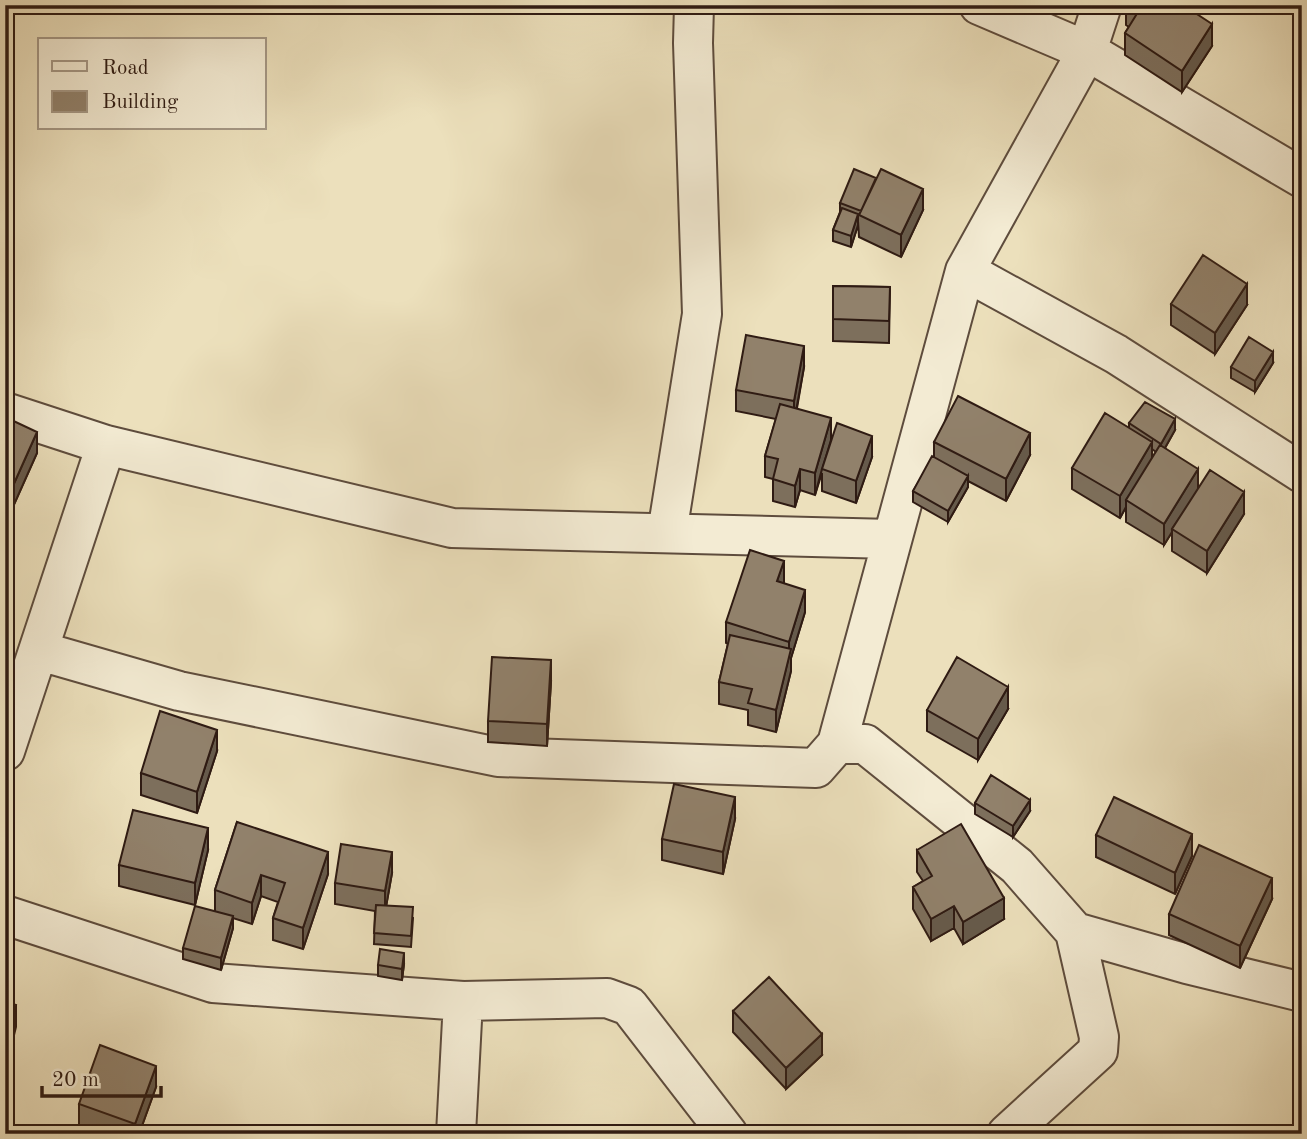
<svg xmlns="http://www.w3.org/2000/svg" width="1307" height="1139" font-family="'Old Standard TT',serif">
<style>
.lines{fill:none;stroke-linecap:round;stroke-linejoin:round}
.minor-casing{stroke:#5e4c3d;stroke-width:42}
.minor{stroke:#f3ebd3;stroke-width:38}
.wall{fill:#7d6f5c;stroke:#2f1b13;stroke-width:2;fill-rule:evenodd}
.shaded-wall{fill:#665a4b;stroke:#2f1b13;stroke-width:2}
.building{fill:#91816b;stroke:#2f1b13;stroke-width:2}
</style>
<rect width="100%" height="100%" fill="#ece0bc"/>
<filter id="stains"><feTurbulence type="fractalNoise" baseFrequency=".00286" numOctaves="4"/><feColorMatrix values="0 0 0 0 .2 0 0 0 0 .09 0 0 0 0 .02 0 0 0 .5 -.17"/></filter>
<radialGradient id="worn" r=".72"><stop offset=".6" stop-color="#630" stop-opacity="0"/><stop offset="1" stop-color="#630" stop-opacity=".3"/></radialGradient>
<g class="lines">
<!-- minor casing -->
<g class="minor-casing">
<path id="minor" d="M979 5 1087 51 1302 178
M965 271 1116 354 1302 473
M5 412 106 445 452 528 892 539
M667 533 702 314 693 43 694 5
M40 651 179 691 498 757 816 768 837 744 965 271 1087 51 1102 5
M837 744H865L1017 866 1075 932 1099 1037 1098 1051 1007 1134
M5 751 106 445
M5 915 213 983 463 1001 607 998 629 1006 728 1134
M1075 932 1187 964 1302 992
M456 1134 463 1001"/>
</g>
<!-- minor -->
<use href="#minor" class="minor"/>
</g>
<!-- wall -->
<path class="wall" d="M1041 5H1077L1076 13Z
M1126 5H1129L1212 46 1182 92 1125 55V33L1129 27 1126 25Z
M840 203 923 210 901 257 859 237 858 221V225L851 247 833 241V230L840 212Z
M833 286 890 287 889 343 833 341Z
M1171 304 1247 305 1215 354 1171 325Z
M1273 363 1255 392 1231 378V367Z
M804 367 797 408 831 440 827 453 872 457 856 503 822 491V473L815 495 800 490 795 507 773 501V479L765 477V456L776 419 736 411V390Z
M5 417 37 453 8 518 5 517Z
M1129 423 1175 430 1165 448 1198 488 1244 514 1207 573 1172 551V532L1164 545 1126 522V507L1120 518 1072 489V468L1129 427ZM1152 449 1156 452 1152 458Z
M934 442 1030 455 1006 501 968 481V487L948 522 913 502V491L934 457Z
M784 583 805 612 791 658V671L776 732 748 725V710L719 704V682L728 644 726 643V622Z
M551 682 547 746 488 742V721Z
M1008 709 978 760 927 731V710Z
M217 751 197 813 141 795V773Z
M975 803 1030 811 1013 837 975 814Z
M735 819 723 874 662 860V839Z
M237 822 328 874 303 949 273 940V918L278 902 261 896 252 924 233 918V928L221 970 183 959V948L215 911V890Z
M1096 835 1192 856 1175 894 1096 857Z
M208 850 195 905 119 886V865Z
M917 850 1004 919 963 944 954 928 931 941 913 909V887L923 881 917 872Z
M392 873 386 906 413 918 411 947 374 944 375 911 335 904V883Z
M1272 899 1240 968 1169 935V914Z
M404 964 402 980 378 976V965Z
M733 1011 822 1055 786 1089 733 1032Z
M156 1087 139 1134H101L79 1126V1104Z"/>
<!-- shaded-wall -->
<path class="shaded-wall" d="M1212 24V46L1182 92V71Z
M923 189V210L901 257V235Z
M858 214V225L851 247V236Z
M1247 284V305L1215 354V333Z
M804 346V367L794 422V401Z
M1273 352V363L1255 392V381Z
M831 418V440L822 470V469L815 495V473Z
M1175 419V430L1161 455V444Z
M37 432V453L8 518V497Z
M1030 433V455L1006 501V479Z
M872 436V457L856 503V481Z
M1152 442V463L1126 500V507L1120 518V496Z
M800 469V490L795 507V486Z
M1198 469V491L1172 529V532L1164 545V524Z
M968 476V487L948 522V511Z
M1244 492V514L1207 573V551Z
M784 561V582L777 602V581Z
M805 590V612L791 658V671L776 732V710L789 656V642Z
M551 660V682L547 746V724Z
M1008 687V709L978 760V739Z
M217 730V751L197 813V792Z
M735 797V819L723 874V852Z
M1030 800V811L1013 837V826Z
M208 828V850L195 905V883Z
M1192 834V856L1175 894V873Z
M328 852V874L303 949V928Z
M392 852V873L385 913V891Z
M261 875V896L252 924V903Z
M1272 878V899L1240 968V946Z
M1004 898V919L963 944V922Z
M954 906V928L931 941V919Z
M233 916V928L221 970V958Z
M404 953V964L402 980V969Z
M16 1005V1027L5 1072V1050Z
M822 1034V1055L786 1089V1068Z
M156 1066V1087L139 1134H135V1124Z"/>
<!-- building -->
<path class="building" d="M1129 5H1183L1212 24 1182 71 1125 33 1138 12Z
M854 169 876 178 861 211 840 203Z
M881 169 923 189 901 235 859 215Z
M842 208 858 214 851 236 833 230Z
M1203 255 1247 284 1215 333 1171 304Z
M833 286 890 287 889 321 833 319Z
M746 335 804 346 794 401 736 390Z
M1249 337 1273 352 1255 381 1231 367Z
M958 396 1030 433 1006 479 934 442Z
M1145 402 1175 419 1161 444 1129 423Z
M780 404 831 418 815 473 800 469 795 486 773 479 778 459 765 456Z
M1105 413 1152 442 1120 496 1072 468Z
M5 417 37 432 8 497 5 495Z
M837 423 872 436 856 481 822 469Z
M1160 445 1198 469 1164 524 1126 500Z
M932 456 968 476 948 511 913 491Z
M1210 470 1244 492 1207 551 1172 529Z
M750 550 784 561 777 581 805 590 789 642 726 622Z
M730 635 791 649 776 710 748 703 752 689 719 682Z
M492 657 551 660 547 724 488 721Z
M957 657 1008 687 978 739 927 710Z
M160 711 217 730 197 792 141 773Z
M991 775 1030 800 1013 826 975 803Z
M674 784 735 797 723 852 662 839Z
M1114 797 1192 834 1175 873 1096 835Z
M133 810 208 828 195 883 119 865Z
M237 822 328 852 303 928 273 918 285 883 261 875 252 903 215 890Z
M961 824 1004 898 963 922 954 906 931 919 913 887 932 876 917 850Z
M341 844 392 852 385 891 335 883Z
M1199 845 1272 878 1240 946 1169 914Z
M376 905 413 907 411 936 374 933Z
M195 906 233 916 221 958 183 948Z
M380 949 404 953 402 969 378 965Z
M769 977 822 1034 786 1068 733 1011Z
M5 1002 16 1005 5 1050Z
M100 1045 156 1066 135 1124 79 1104Z
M686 1127 695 1134H681Z"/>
<!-- margin -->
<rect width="1307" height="1139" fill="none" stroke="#ece0bc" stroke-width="28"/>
<rect x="7" y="7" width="1293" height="1125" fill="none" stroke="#2f1b13" stroke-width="3.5"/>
<rect x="14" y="14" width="1279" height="1111" fill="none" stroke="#2f1b13" stroke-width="2"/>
<!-- legend -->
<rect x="38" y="38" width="228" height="91" fill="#f3ebd3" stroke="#a59886" stroke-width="2"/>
<rect x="52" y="61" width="35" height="10" fill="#f3ebd3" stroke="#a59886" stroke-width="2"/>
<text x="102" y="74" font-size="21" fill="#2f1b13">Road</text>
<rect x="52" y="91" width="35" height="21" fill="#91816b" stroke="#a59886" stroke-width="2"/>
<text x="102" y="108" font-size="21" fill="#2f1b13">Building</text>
<!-- scale -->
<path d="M42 1086v10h119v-10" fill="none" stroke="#2f1b13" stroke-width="3.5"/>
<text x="52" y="1086" font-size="21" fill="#2f1b13" stroke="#f3ebd3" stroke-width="5" paint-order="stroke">20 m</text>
<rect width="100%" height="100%" filter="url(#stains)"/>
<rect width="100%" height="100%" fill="url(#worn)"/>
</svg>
